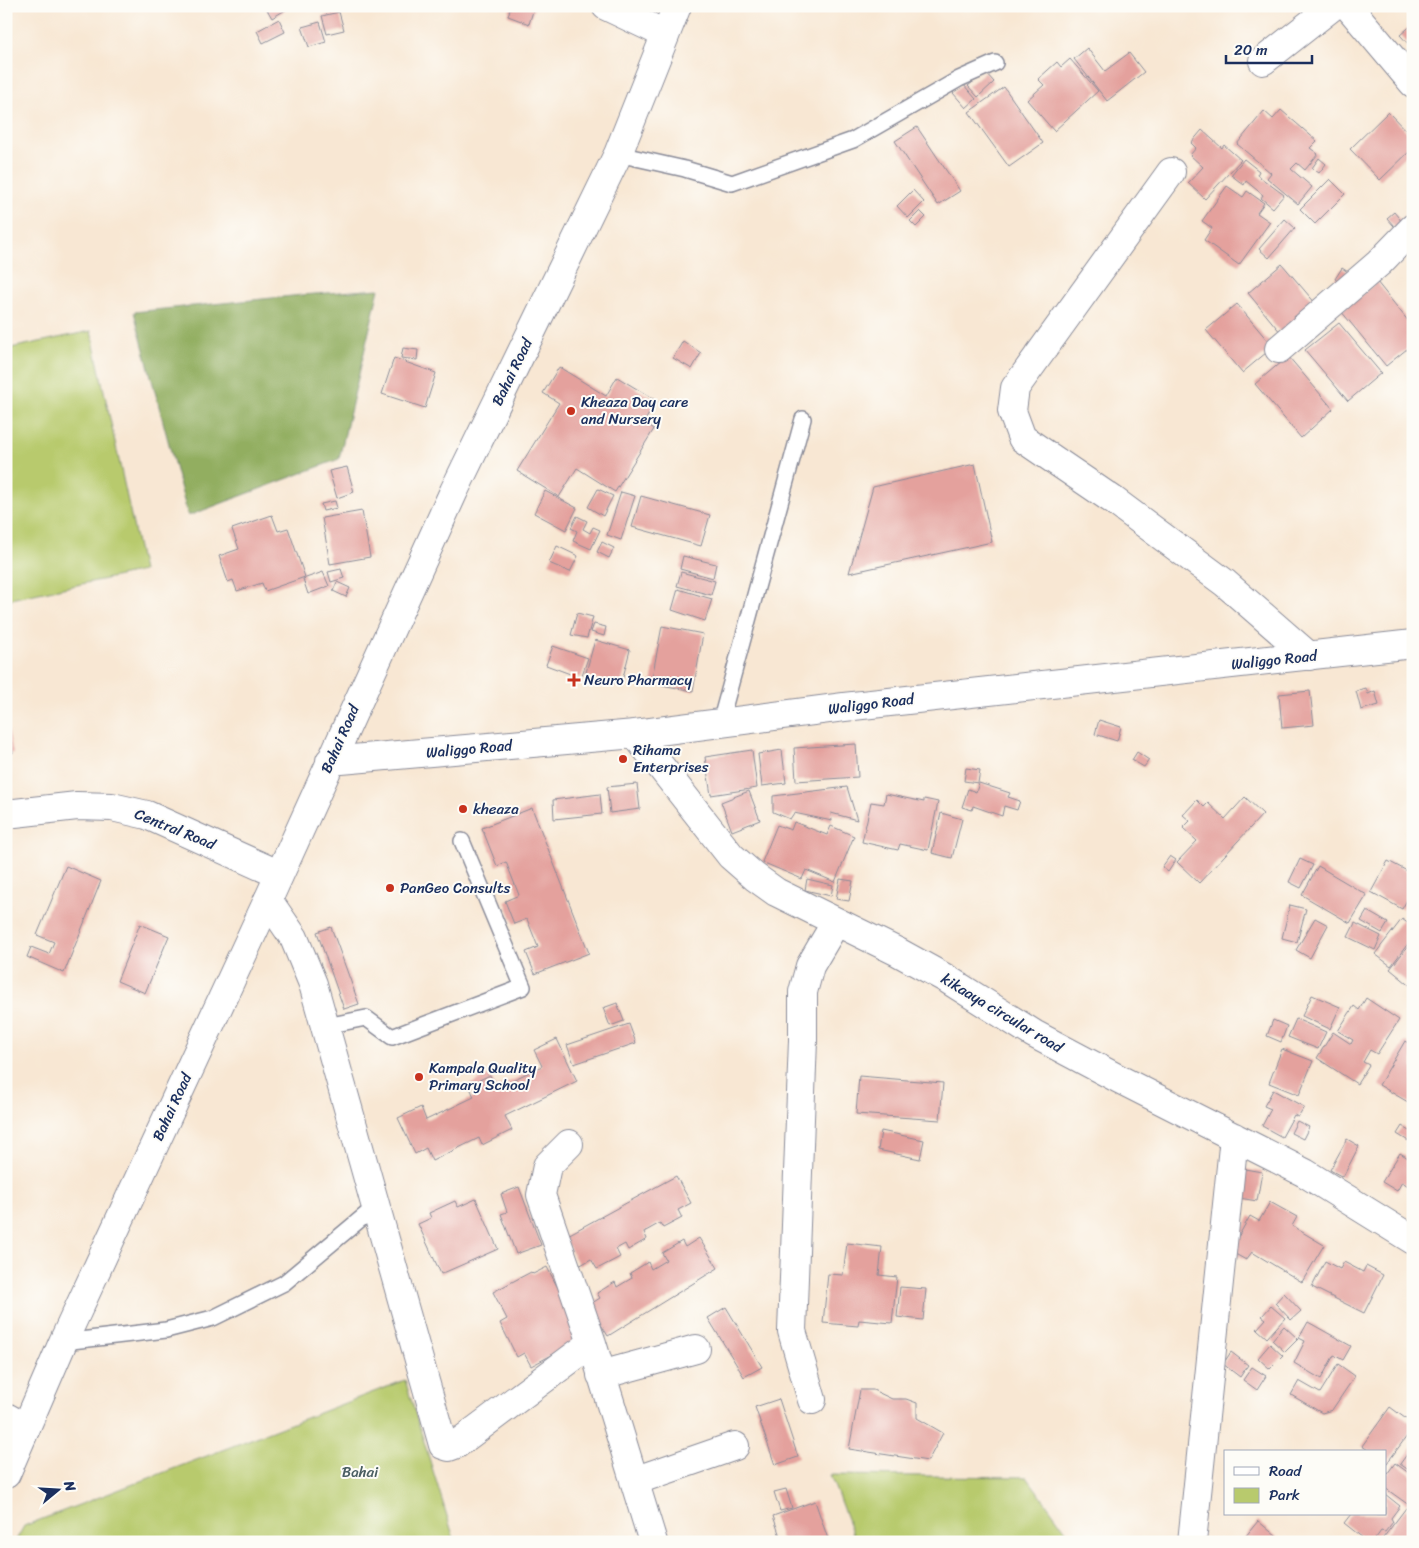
<svg xmlns="http://www.w3.org/2000/svg" width="1419" height="1548" font-family="Sriracha,sans-serif">
<style>
.green{fill:#b8ca6d;stroke:#6a7c66}
.forest{fill:#92ae60;stroke:#566e5f}
.building{fill:#e4a19d}
.lines{fill:none;stroke-linecap:round;stroke-linejoin:round}
.service-casing{stroke:#8a8b98;stroke-width:18}
.minor-casing{stroke:#8a8b98;stroke-width:30}
.tertiary-casing{stroke:#8a8b98;stroke-width:30}
.service{stroke:#fff;stroke-width:15}
.minor{stroke:#fff;stroke-width:28}
.tertiary{stroke:#fff;stroke-width:28}
.poi-dot{fill:#c8321e;stroke:#fdfcf7;stroke-width:2}
.labels{text-anchor:middle;dominant-baseline:central;stroke-width:4;stroke-linejoin:round;paint-order:stroke}
.street-label{font-size:15px;fill:#1b2f5e;stroke:#fdfcf7}
.poi-label{font-size:15px;fill:#1b2f5e;stroke:#fdfcf7;text-anchor:start}
.park-label{font-size:15px;fill:#4a5e62;stroke:#fdfcf7}
</style>
<rect width="100%" height="100%" fill="#fdfcf7"/>
<filter id="ink" filterUnits="userSpaceOnUse"><feTurbulence type="fractalNoise" baseFrequency=".02" numOctaves="2"/><feDisplacementMap in="SourceGraphic" scale="10" xChannelSelector="R" yChannelSelector="G"/><feConvolveMatrix kernelMatrix="1 2 1 2 8 2 1 2 1" color-interpolation-filters="sRGB"/></filter>
<filter id="wash" filterUnits="userSpaceOnUse"><feTurbulence type="fractalNoise" baseFrequency=".0096" numOctaves="4" result="noise"/><feDisplacementMap in="SourceGraphic" scale="20" xChannelSelector="R" yChannelSelector="G"/><feGaussianBlur stdDeviation="1.12" result="paint"/><feColorMatrix in="noise" values="0 0 0 0 0 0 0 0 0 0 0 0 0 0 0 0 0 1.4 0 .05"/><feComposite in="paint" operator="in"/></filter>
<g filter="url(#wash)">
<rect width="100%" height="100%" fill="#f8e7d3"/>
<!-- green -->
<path class="green" d="M91 331 143 571 6 600V349Z
M405 1380 455 1542H15L24 1526Z
M830 1475 1027 1477 1074 1542H856Z"/>
<!-- forest -->
<path class="forest" d="M379 289 339 459 188 516 134 312 302 295Z"/>
<g id="blocks">
<!-- building -->
<path class="building" d="M265 6H292L272 18Z
M511 6H529L534 8 529 24 508 16Z
M339 12 344 30 327 34 322 16Z
M279 19 285 32 263 43 257 31Z
M320 22 326 42 309 47 302 27Z
M1413 24V49L1400 35Z
M1087 48 1105 71 1129 53 1144 72 1107 101 1074 59Z
M1070 59 1098 91 1054 131 1027 100 1044 85 1038 79 1057 62 1061 67Z
M985 72 994 82 978 97 968 86Z
M963 84 976 99 966 108 953 93Z
M1004 87 1043 143 1009 167 969 112Z
M1281 110 1317 141 1310 148 1318 154 1305 170 1297 163 1291 169 1312 187 1298 204 1267 178 1271 173 1237 144 1264 111 1273 119Z
M1388 112 1413 138V148L1380 180 1350 149Z
M917 127 960 191 938 205 895 141Z
M1202 130 1222 148 1224 145 1241 160 1205 199 1188 183 1203 167 1190 155 1196 148 1191 143Z
M1319 158 1326 164 1319 173 1312 168Z
M1244 159 1259 171 1257 175 1284 195 1273 208 1261 198 1263 195 1246 181 1244 185 1231 175Z
M1330 179 1345 194 1315 224 1300 209Z
M1227 186 1243 197 1247 191 1264 203 1257 213 1270 222 1239 265 1204 240 1212 228 1202 221Z
M913 190 924 202 908 218 897 206Z
M920 211 926 217 916 227 910 221Z
M1394 212 1407 228 1400 233 1387 218Z
M1285 219 1295 228 1269 258 1259 249Z
M1282 264 1316 304 1281 333 1248 293Z
M1342 268 1348 272 1341 284 1335 279Z
M1377 282 1413 327V344L1386 366 1341 311Z
M1237 304 1273 347 1242 373 1206 330Z
M1339 323 1381 373 1348 401 1305 350Z
M683 341 701 353 692 369 673 358Z
M403 348 418 350 417 360 401 358Z
M1288 356 1333 409 1301 438 1255 384Z
M394 358 436 373 425 408 382 394Z
M559 367 606 396 617 377 657 401 644 422 654 429 615 492 577 468 559 497 517 471 559 403 543 393Z
M975 464 992 542 849 573 873 487Z
M347 467 354 492 337 498 329 471Z
M598 489 613 496 603 516 588 507Z
M545 491 577 508 566 530 534 513Z
M621 492 635 496 621 540 607 535Z
M641 496 710 515 701 546 632 527Z
M335 501 337 508 323 511 321 504Z
M362 511 370 557 330 564 322 518Z
M272 515 278 531 288 528 305 577 265 591 262 583 237 591 233 580 228 582 219 556 239 549 232 529Z
M577 516 587 521 583 529 590 533 593 527 600 530 591 549 573 541 577 531 571 528Z
M602 542 614 548 609 558 597 552Z
M557 546 578 556 570 572 549 563Z
M683 556 716 564 713 578 680 569Z
M341 569 344 578 331 582 328 572Z
M323 572 329 586 308 594 303 579Z
M681 572 715 581 711 595 677 586Z
M337 582 350 588 346 597 333 591Z
M678 589 712 599 705 621 672 610Z
M577 613 593 617 587 638 571 635Z
M594 624 606 627 604 636 591 632Z
M662 626 703 634 693 691 651 683Z
M595 640 630 650 621 685 585 676Z
M553 646 588 658 581 678 546 665Z
M1366 688 1368 694 1375 691 1379 705 1361 710 1356 691Z
M1310 691 1314 725 1282 728 1279 694Z
M6 720 13 753 6 754Z
M1099 720 1121 727 1117 741 1095 734Z
M856 744 858 777 796 781 794 748Z
M752 750 757 788 711 795 705 757Z
M782 750 786 783 762 786 758 754Z
M1137 752 1149 760 1144 767 1132 760Z
M966 768 980 770 978 783 964 781Z
M979 783 1010 793 1008 797 1020 801 1017 810 1004 806 1002 816 973 806 972 810 962 807 968 789 976 792Z
M637 784 640 809 610 813 607 787Z
M847 787 857 820 831 813 832 821 794 813 790 819 773 812V796Z
M749 791 760 820 732 831 721 802Z
M600 794 602 814 554 819 553 800Z
M886 794 924 802V799L938 802 928 850 900 844 898 850 862 842 871 802 884 804Z
M1245 797 1263 814 1199 883 1177 862 1197 841 1183 828 1190 821 1183 815 1197 800 1204 807 1208 803 1225 819Z
M532 808 589 953 535 974 526 952 538 947 527 919 514 924 505 901 519 895 506 862 497 866 482 828Z
M941 813 962 819 952 858 932 853Z
M794 822 827 835 831 826 854 836 835 882 806 870 802 879 762 862 777 825 791 830Z
M1170 856 1176 860 1168 872 1162 867Z
M1300 859 1313 865 1301 888 1289 882Z
M1388 861 1413 874V889L1402 909 1371 892Z
M66 866 101 881 64 973 27 957 31 947 49 954 54 942 37 935Z
M1318 866 1367 895 1350 923 1302 895Z
M807 879 833 885 831 896 805 890Z
M840 879 853 881 849 901 836 899Z
M1290 905 1306 909 1297 942 1282 938Z
M1367 911 1388 923 1382 933 1361 921Z
M1315 918 1328 925 1310 958 1296 950Z
M1402 919 1413 927V937L1391 966 1375 954Z
M1355 923 1381 936 1375 950 1348 937Z
M140 924 169 936 145 993 117 981Z
M331 927 359 1004 344 1009 317 932Z
M1413 940V988L1390 969Z
M1312 995 1340 1007 1330 1029 1302 1016Z
M1366 998 1399 1020 1377 1054 1370 1050 1363 1062 1369 1065 1357 1084 1317 1058 1333 1032 1351 1044 1353 1040 1338 1031 1354 1006 1359 1010Z
M617 1003 624 1021 610 1026 603 1008Z
M1296 1019 1326 1032 1318 1049 1288 1037Z
M1273 1020 1287 1026 1281 1042 1267 1036Z
M629 1024 636 1043 574 1064 567 1045Z
M557 1039 577 1081 505 1116 512 1130 482 1145 479 1138 432 1161 426 1148 415 1154 398 1118 421 1107 426 1120 474 1097 469 1085 490 1075 496 1088 542 1066 534 1050Z
M1405 1041 1413 1046V1105L1379 1085Z
M1282 1049 1313 1061 1299 1095 1269 1083Z
M859 1076 943 1083 940 1120 856 1114Z
M1273 1090 1304 1107 1298 1117 1294 1115 1282 1137 1262 1126 1271 1109 1264 1106Z
M1297 1121 1309 1127 1303 1139 1291 1133Z
M1402 1126 1413 1133V1138L1410 1142 1397 1134Z
M881 1131 924 1140 920 1159 878 1150Z
M1347 1139 1359 1146 1343 1177 1330 1170Z
M1400 1153 1413 1161V1189L1402 1182 1397 1191 1382 1182Z
M1239 1168 1262 1172 1257 1201 1233 1197Z
M676 1176 691 1203 678 1210 682 1218 663 1228 660 1223 644 1232 647 1239 628 1250 625 1244 616 1249 620 1257 597 1269 591 1259 579 1266 564 1237Z
M519 1187 541 1245 516 1254 501 1214 507 1212 501 1194Z
M476 1199 498 1249 441 1274 418 1224 431 1218 429 1213 455 1201 458 1207Z
M1270 1202 1297 1217 1292 1226 1324 1245 1302 1282 1252 1252 1246 1260 1230 1251 1250 1216 1259 1221Z
M699 1238 718 1268 608 1336 589 1305 600 1298 597 1293 615 1282 617 1287 632 1278 630 1273 648 1262 651 1269 666 1260 662 1253 682 1241 685 1247Z
M847 1243 882 1247 879 1275 897 1277 892 1323 859 1320 858 1326 823 1323 828 1274 843 1275Z
M1325 1261 1340 1269 1344 1262 1363 1272 1366 1266 1383 1275 1364 1313 1312 1287Z
M547 1267 584 1338 531 1366 524 1353 517 1357 500 1323 507 1319 493 1292 531 1272 533 1274Z
M900 1287 926 1289 923 1320 897 1317Z
M1284 1293 1301 1311 1291 1320 1275 1303Z
M1271 1306 1285 1318 1267 1338 1257 1329 1266 1319 1262 1316Z
M726 1307 762 1367 744 1377 708 1318Z
M1308 1322 1351 1346 1343 1360 1334 1355 1321 1379 1294 1363 1305 1341 1299 1338Z
M1284 1326 1298 1339 1285 1352 1272 1340Z
M1270 1344 1283 1356 1270 1369 1258 1358Z
M1231 1352 1248 1365 1240 1377 1223 1364Z
M1338 1364 1355 1376 1332 1410 1322 1413 1291 1395 1299 1381 1320 1393Z
M1252 1367 1266 1376 1257 1390 1243 1380Z
M860 1390H873L892 1399H906L917 1403V1418L943 1433 928 1461 849 1449Z
M779 1399 798 1457 775 1465 755 1407Z
M1390 1407 1413 1424V1428L1387 1463 1385 1462V1452H1371L1362 1446Z
M1413 1446V1473L1400 1464Z
M1395 1463 1413 1476V1508L1385 1488V1477Z
M786 1489 792 1508 780 1511 774 1492Z
M1385 1494 1400 1506 1391 1518 1393 1522 1385 1532 1381 1531 1373 1542H1368L1344 1523 1351 1514H1385Z
M815 1501 829 1542H782L773 1516Z
M1406 1508 1413 1513V1542H1380Z
M1258 1521 1283 1542H1241Z"/>
</g>
</g>
<g filter="url(#ink)">
<use href="#blocks" fill-opacity="0" stroke="#8a8b98" stroke-width="1"/>
<g class="lines">
<!-- service casing -->
<g class="service-casing">
<path id="service" d="M618 154 685 169 732 183 853 140 959 79 995 63
M720 723 803 419
M326 1026 366 1018 392 1037 523 987 462 841
M63 1342 166 1330 213 1318 284 1283 375 1207"/>
</g>
<!-- minor casing -->
<g class="minor-casing">
<path id="minor" d="M606 6 665 34
M1348 6 1413 83
M1263 61 1333 6
M1171 172 1015 388 1012 411 1022 438 1113 500 1225 583 1309 656
M1279 349 1379 263 1413 228
M635 734 731 856 755 877 776 892 898 952 947 979 1034 1034 1119 1079 1305 1173 1413 1240
M268 900 294 938 313 984 443 1445 449 1447 457 1444 592 1343 541 1195 547 1166 569 1144
M592 1343 653 1542
M601 1375 696 1349
M812 1400 792 1331 803 1040V992L810 966 836 922
M6 1417 26 1428
M634 1481 735 1446
M1192 1542 1234 1137"/>
</g>
<!-- tertiary casing -->
<g class="tertiary-casing">
<path id="tertiary" d="M330 761 635 734 844 707 1413 644
M6 814 77 806 112 807 147 815 278 874
M6 1474 63 1342 268 900 454 491 618 154 677 6"/>
</g>
<!-- service -->
<use href="#service" class="service"/>
<!-- minor -->
<use href="#minor" class="minor"/>
<!-- tertiary -->
<use href="#tertiary" class="tertiary"/>
</g>
</g>
<!-- markers -->
<g class="poi-dot">
<circle cx="571" cy="411" r="5"/>
<path d="M571.5 672.5h5v5h5v5h-5v5h-5v-5h-5v-5h5z"/>
<circle cx="623" cy="759" r="5"/>
<circle cx="463" cy="809" r="5"/>
<circle cx="390" cy="888" r="5"/>
<circle cx="419" cy="1077" r="5"/>
</g>
<g class="labels">
<!-- street labels -->
<g class="street-label">
<text transform="translate(512 372) rotate(-64)">Bahai Road</text>
<text transform="translate(1274 660) rotate(-6)">Waliggo Road</text>
<text transform="translate(871 704) rotate(-7)">Waliggo Road</text>
<text transform="translate(340 739) rotate(-66)">Bahai Road</text>
<text transform="translate(469 749) rotate(-5)">Waliggo Road</text>
<text transform="translate(175 829) rotate(22)">Central Road</text>
<text transform="translate(1002 1013) rotate(31)">kikaaya circular road</text>
<text transform="translate(172 1107) rotate(-65)">Bahai Road</text>
</g>
<!-- poi labels -->
<g class="poi-label">
<text x="581" y="402">Kheaza Day care<tspan x="581" dy="17">and Nursery</tspan></text>
<text x="584" y="680">Neuro Pharmacy</text>
<text x="633" y="750">Rihama<tspan x="633" dy="17">Enterprises</tspan></text>
<text x="473" y="809">kheaza</text>
<text x="400" y="888">PanGeo Consults</text>
<text x="429" y="1068">Kampala Quality<tspan x="429" dy="17">Primary School</tspan></text>
</g>
<!-- park labels -->
<g class="park-label">
<text x="360" y="1472">Bahai</text>
</g>
</g>
<!-- margin -->
<rect width="1419" height="1548" fill="none" stroke="#fdfcf7" stroke-width="25"/>
<!-- legend -->
<rect x="1224" y="1450" width="162" height="65" fill="#fdfcf7" stroke="#a3aaba"/>
<rect x="1234" y="1467" width="25" height="8" fill="#ffffff" stroke="#a3aaba"/>
<text x="1269" y="1476" font-size="15" fill="#1b2f5e">Road</text>
<rect x="1234" y="1488" width="25" height="15" fill="#b8ca6d" stroke="#a3aaba"/>
<text x="1269" y="1500" font-size="15" fill="#1b2f5e">Park</text>
<!-- north arrow -->
<g transform="translate(58 1490) rotate(72)" stroke="#fdfcf7" stroke-width="4" paint-order="stroke">
<path d="M0-4L9 19L0 12L-9 19Z" fill="#1b2f5e"/>
<text y="-8" font-size="14" font-weight="bold" text-anchor="middle" fill="#1b2f5e">N</text>
</g>
<!-- scale -->
<path d="M1226 55v8h86v-8" fill="none" stroke="#1b2f5e" stroke-width="2.5"/>
<text x="1234" y="55" font-size="15" fill="#1b2f5e" stroke="#fdfcf7" stroke-width="4" paint-order="stroke">20 m</text>
</svg>
